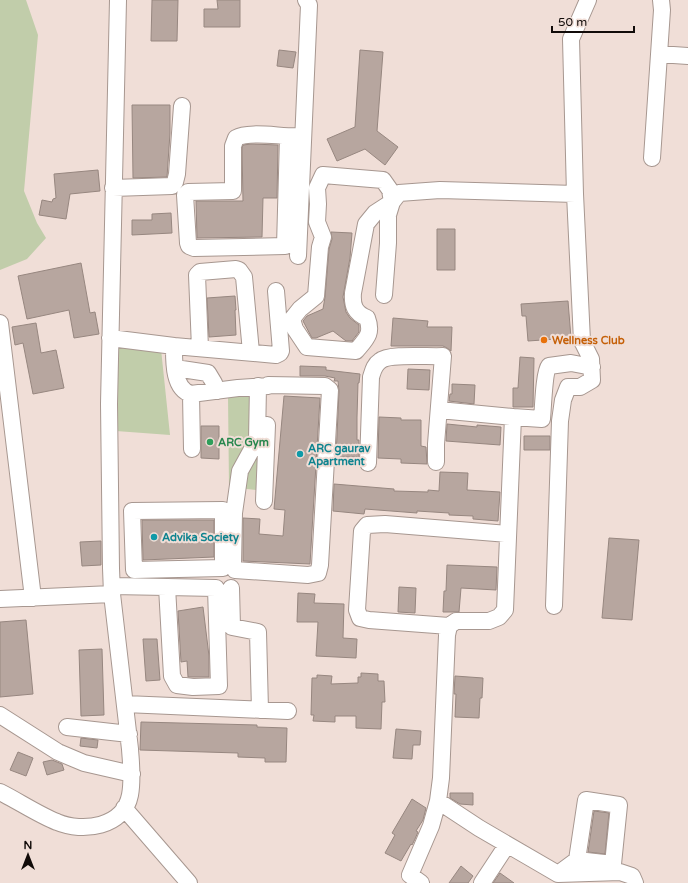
<svg xmlns="http://www.w3.org/2000/svg" width="688" height="883" font-family="'Varela Round',sans-serif">
<style>
.green{fill:#c1cdaa}
.building{fill:#b7a69f;stroke:#978780}
.lines{fill:none;stroke-linecap:round;stroke-linejoin:round}
.minor-casing{stroke:#a79790;stroke-width:18}
.minor{stroke:#fff;stroke-width:16}
.food-dot{fill:#e8710a;stroke:#f0ded7;stroke-width:1.5}
.leisure-dot{fill:#2e9e5b;stroke:#f0ded7;stroke-width:1.5}
.culture-dot{fill:#0f9aa8;stroke:#f0ded7;stroke-width:1.5}
.labels{text-anchor:middle;dominant-baseline:central;stroke-width:4;stroke-linejoin:round;paint-order:stroke}
.food-label{font-size:11px;font-weight:bold;fill:#c56008;stroke:#f0ded7;text-anchor:start}
.leisure-label{font-size:11px;font-weight:bold;fill:#27864d;stroke:#f0ded7;text-anchor:start}
.culture-label{font-size:11px;font-weight:bold;fill:#0d838f;stroke:#f0ded7;text-anchor:start}
</style>
<rect width="100%" height="100%" fill="#f0ded7"/>
<!-- green -->
<path class="green" d="M0 0H26L38 35 24 191 37 223 46 238 27 259 0 270Z
M116 347 161 349 170 435 116 431Z
M260 395 256 490 229 487 228 397Z"/>
<!-- building -->
<path class="building" d="M152 0H178L177 41H151Z
M217 0H240V27H204V9H218Z
M279 50 296 52 293 68 277 66Z
M360 50 383 52 377 131 398 147 385 165 365 149 337 161 327 139 355 127Z
M132 105H170V133L167 177 133 178Z
M251 144 278 145 277 198H263L262 237 197 238 196 201H243L242 148 243 145Z
M98 170 100 191 70 194 66 219 39 215 42 200 52 202 53 199 56 198 54 174Z
M171 213 172 233 132 235V220H152V214Z
M437 229H455V270H437Z
M331 232 352 233 350 258 343 297 346 312 350 318 359 325V332L352 341H346L333 331 316 338H312L303 321 307 316 323 309 325 297 329 249 332 239Z
M81 263 90 313 95 312 99 334 74 338 69 310 27 319 18 276Z
M235 296 236 310H235L236 335 209 337 207 298Z
M568 301 571 338 528 341 526 316H522L521 304Z
M393 318 428 321 427 327H452L451 351 447 348 443 346H391Z
M36 323 41 353 56 350 64 388 33 394 23 343 15 345 12 327Z
M520 357 534 358 533 407H513V388H518Z
M300 366 326 367V370L360 374 359 383H358L357 417V440H359V457H336L339 391 338 381H334L335 378 325 376H300Z
M408 369 430 370 429 390 407 389Z
M452 384 475 385 474 404 449 401 450 394H452Z
M284 396 320 398 310 564 243 561V518L260 519 259 534 283 536 285 510 274 509Z
M379 417 401 418V420H421V446L426 447 427 464 401 463V459L378 458Z
M447 424 477 427V425L501 427 500 445 446 441Z
M201 426H219V459L201 458Z
M524 436H550V450H524Z
M440 472 468 473 467 490 500 492 498 521 473 519V516L449 515V513L417 511V513L365 509 364 514 333 511 334 484 394 489V491L428 492V490L439 491Z
M142 520H214V557L143 560Z
M609 538 639 540 632 620 602 618Z
M101 541V565L82 566 80 542Z
M447 565 497 567 496 590 461 588 459 612H443L444 591H446Z
M399 587 416 588 415 613 398 612Z
M298 593 315 594 314 603 344 604 343 638 357 639 356 658 316 656 318 622H297Z
M203 607 209 656V677H188L187 661 181 662 178 611Z
M26 620 33 694 0 697V622Z
M143 639H157L160 680 146 681Z
M102 649 104 715 81 716 79 650Z
M361 673 378 674V681H384L385 702H382L381 729 356 728V716H335V722L313 721 314 715H311L312 678H317V675L332 676 331 684 358 683V677H361Z
M455 676 483 678 482 698H480L479 718 455 717 456 694H454Z
M141 722 257 725V727L287 728 286 762H265V758L238 757V753L140 750Z
M396 729 421 731 420 745H413L412 759 393 758Z
M81 738 98 740 97 748 80 746Z
M18 752 33 758 26 776 10 770Z
M52 760 62 764 64 770 47 775 43 762Z
M450 793H473V805L460 804 450 798Z
M412 799 426 808 423 820 416 831 418 832 415 839 412 845 411 844 401 861 385 853 395 835 392 833Z
M594 811 609 813 605 854 588 852Z
M461 866 473 876 468 883H449Z
M500 873 514 883H493Z"/>
<g class="lines">
<!-- minor casing -->
<g class="minor-casing">
<path id="minor" d="M659 54 688 56
M288 137 285 246 194 248 189 246 188 243 185 195 188 192 233 191V146L236 138C250 130 285 138 303 136
M652 158 662 10 661 0
M323 175 383 180 390 190 392 202 375 213 366 224 353 293C352 306 355 313 367 318 373 334 366 339 356 351L307 347 295 329 292 319 300 309 316 296 320 247 323 237 317 222 318 204 317 188Z
M113 188 172 186 175 182 177 174 182 106
M298 256 309 5 306 0
M384 295 388 243V215L392 202 399 193 440 190 575 194
M0 323 33 598
M110 338 174 346C174 361 173 389 191 394L238 388 268 386
M174 346 276 355 280 353 281 351 276 291
M200 348 197 275 200 272 236 269 239 270 244 277 251 352
M175 368 208 373 214 383 217 391
M258 386 257 440 240 471 234 513 233 564 235 570 308 575 318 573 320 565 330 390 325 386 268 385
M191 394 192 449
M439 410 513 417
M368 463 371 377C373 371 374 365 380 361 389 353 429 357 443 356L436 444V462
M264 501 267 425
M223 510V568L134 570 132 511Z
M112 586 167 587 172 676 177 685 193 687 219 686 216 588 167 587
M231 588 232 627 258 632 260 710
M0 599 112 594
M554 606 560 421 563 400 568 387H580L592 380 591 359 582 341 575 194 571 39 588 0
M449 626 369 620 360 618 357 610 362 531 367 525 385 524 508 534
M125 704 288 711
M0 715 58 752 84 763 132 774
M67 727 129 734
M0 792C18 801 39 815 57 822 83 833 124 827 130 795 133 779 131 764 130 749L112 594 111 568 109 404 118 0
M438 801 479 828 558 874 620 872 632 876 635 883
M124 808 189 883
M558 874 577 860 586 800 619 805 613 864 577 860
M421 883 410 875 431 826 438 801 441 778 447 635 449 626 456 621H489L499 617 505 610 513 417 542 419C543 409 544 372 549 366L571 363 592 367
M482 883 507 845"/>
</g>
<!-- minor -->
<use href="#minor" class="minor"/>
</g>
<!-- markers -->
<circle class="food-dot" cx="544" cy="340" r="4"/>
<circle class="leisure-dot" cx="210" cy="442" r="4"/>
<g class="culture-dot">
<circle cx="300" cy="454" r="4"/>
<circle cx="154" cy="537" r="4"/>
</g>
<g class="labels">
<!-- food labels -->
<g class="food-label">
<text x="552" y="340">Wellness Club</text>
</g>
<!-- leisure labels -->
<g class="leisure-label">
<text x="218" y="442">ARC Gym</text>
</g>
<!-- culture labels -->
<g class="culture-label">
<text x="308" y="448">ARC gaurav<tspan x="308" dy="13">Apartment</tspan></text>
<text x="162" y="537">Advika Society</text>
</g>
</g>
<!-- north arrow -->
<g transform="translate(28 855)" stroke="#f0ded7" stroke-width="3" paint-order="stroke">
<path d="M0-3L7 15L0 10L-7 15Z" fill="#110b09"/>
<text y="-6" font-size="11" font-weight="bold" text-anchor="middle" fill="#110b09">N</text>
</g>
<!-- scale -->
<path d="M552 26v6h82v-6" fill="none" stroke="#110b09" stroke-width="2"/>
<text x="558" y="26" font-size="12" fill="#110b09" stroke="#f0ded7" stroke-width="3" paint-order="stroke">50 m</text>
</svg>
